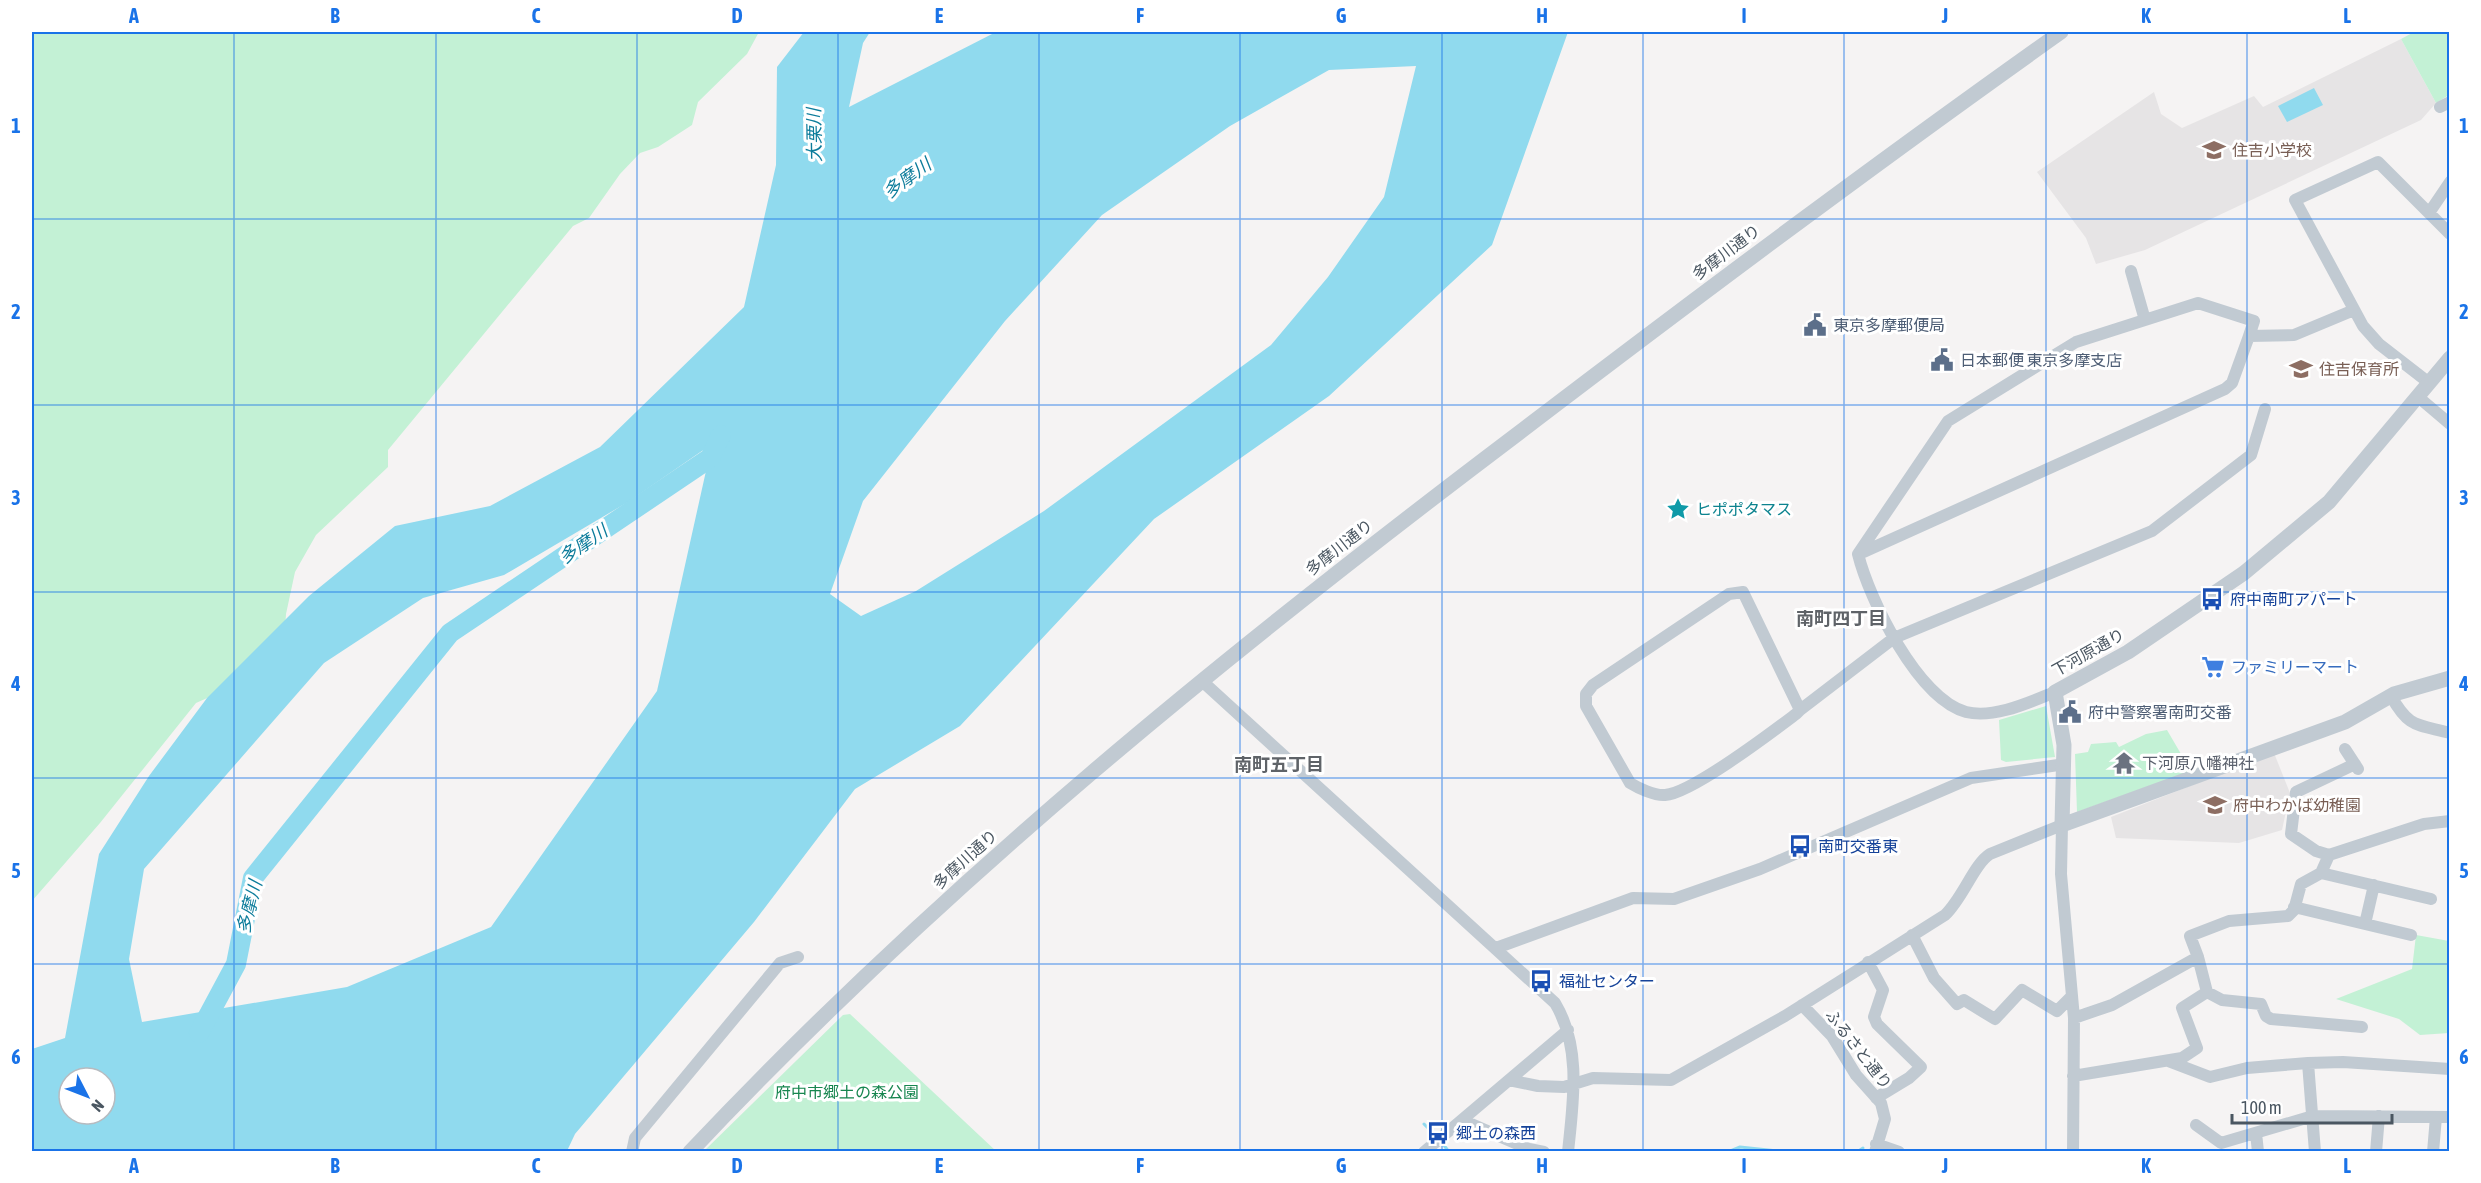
<svg xmlns="http://www.w3.org/2000/svg" width="2481" height="1183" font-family="'Asap Condensed','Noto Sans JP',sans-serif">
<style>
.education{fill:#e6e4e5}
.green{fill:#c3f1d5}
.water{fill:#90daee;fill-rule:evenodd}
.lines{fill:none;stroke-linecap:round;stroke-linejoin:round}
.stream{stroke:#90daee;stroke-width:3}
.river{stroke:#90daee;stroke-width:20}
.minor{stroke:#c1cad2;stroke-width:12}
.tertiary{stroke:#c1cad2;stroke-width:15}
.grid{fill:none;stroke:#1a73e8;stroke-width:1.5;stroke-opacity:0.55}
.labels{text-anchor:middle;dominant-baseline:central;stroke-width:6;stroke-linejoin:round;paint-order:stroke}
.education-label{font-size:16px;fill:#785e54;stroke:#fff;text-anchor:start}
.street-label{font-size:16px;fill:#4a5661;stroke:#fff}
.service-label{font-size:16px;fill:#4e5e75;stroke:#fff;text-anchor:start}
.culture-label{font-size:16px;fill:#0d838f;stroke:#fff;text-anchor:start}
.transit-label{font-size:16px;fill:#164399;stroke:#fff;text-anchor:start}
.shop-label{font-size:16px;fill:#366cbe;stroke:#fff;text-anchor:start}
.worship-label{font-size:16px;fill:#5b616d;stroke:#fff;text-anchor:start}
.park-label{font-size:16px;fill:#17864f;stroke:#fff}
.water-label{font-size:18px;font-style:italic;fill:#0c7c9b;stroke:#fff}
.neighbourhood-label{font-size:18px;font-weight:bold;fill:#5f6368;stroke:#fff}
.neatline{fill:none;stroke:#1a73e8;stroke-width:2}
.grid-label{font-size:20px;text-anchor:middle;font-weight:bold;fill:#1a73e8}
</style>
<rect width="100%" height="100%" fill="#f5f3f3"/>
<!-- education -->
<path class="education" d="M2401 39 2436 103 2421 120 2145 250 2096 264 2086 238 2037 172 2154 92 2161 114 2182 128 2254 96 2263 107Z
M2274 753 2290 793 2282 830 2239 843 2116 838 2111 817Z"/>
<!-- green -->
<path class="green" d="M32 32H759L747 54 698 102 692 125 658 147 640 153 620 174 589 218 573 226 388 450V467L316 535 295 572 286 614 284 645 261 674 196 703 100 823 32 901Z
M2414 32H2449V95L2436 103 2401 39Z
M2046 706 2055 757 2006 762 2001 760 1999 720Z
M2167 730 2191 771 2077 812 2075 754 2088 752 2091 744 2116 742 2119 747 2146 734Z
M2416 935 2449 941V1033L2420 1035 2399 1019 2336 999 2412 969Z
M850 1014 996 1151H704L843 1015Z"/>
<!-- water -->
<path class="water" d="M804 32H870L863 43 849 107 996 32H1568L1492 245 1329 396 1154 519 960 726 855 789 754 922 575 1134 567 1151H32V1049L65 1038 99 854 149 776 207 698 309 596 395 526 490 506 600 447 744 307 776 165 777 67ZM1416 66 1384 197 1328 277 1271 345 1044 511 916 591 861 616 830 594 863 501 1005 321 1102 215 1230 126 1329 70ZM712 444 657 691 491 927 347 987 142 1022 129 959 144 869 324 663 423 598 504 575 628 502ZM69 1078H105V1114H69Z
M2314 88 2323 105 2287 122 2278 106Z"/>
<g class="lines">
<!-- stream -->
<path class="stream" d="M1424 1124 1433 1133
M1443 1144 1449 1152
M1728 1152 1740 1147 1787 1152
M1857 1152 1863 1148"/>
<!-- river -->
<path class="river" d="M199 1033 236 964 253 878 450 633 710 458 721 435"/>
<!-- minor -->
<path class="minor" d="M2440 107 2450 102
M2429 213 2450 182
M2131 271 2145 320
M2428 382 2379 344 2363 326 2295 200 2378 162 2450 234
M2417 396 2450 424
M1859 554 2225 389 2232 383 2249 336 2294 335 2354 310
M1202 681 1555 1003C1582 1048 1573 1102 1568 1152
M2055 692C2030 702 1994 719 1966 712 1918 699 1869 599 1858 554L1948 421 2076 342 2198 303 2254 321 2249 336
M2391 696C2409 728 2416 724 2450 733
M1800 710 1743 592 1729 594 1593 685 1586 694V706L1630 783C1638 788 1655 796 1665 795 1692 793 1772 732 1796 714L1800 710 1894 638 2152 531 2251 455 2265 409
M2345 749 2358 769
M2329 855 2316 851 2291 834 2296 792 2355 764
M2321 873 2431 899
M2294 907 2411 935
M2365 924 2374 885
M1912 935 1934 978 1957 1004 1964 1000 1995 1019 2022 990 2057 1011 2072 996
M1496 948 1633 898 1674 899 1760 869 1971 778 2065 764
M1868 962 1883 990 1874 1017 1877 1024 1921 1067 1909 1078 1876 1098
M2207 992 2222 1000 2261 1004 2266 1016 2271 1019 2362 1027
M1802 1005 1832 1036 1856 1075 1881 1103 1885 1119 1875 1152
M2074 1018 2112 1005 2198 957 2190 936 2229 921 2288 916 2294 910 2301 884 2321 873 2329 855 2424 824 2450 821
M2168 1061 2210 1077 2247 1068 2308 1063 2343 1062 2450 1069
M2308 1063 2315 1152
M2073 1076 2182 1058 2197 1048 2182 1008 2207 992 2198 957
M1509 1080 1538 1086 1564 1087 1593 1078 1671 1080 1785 1016 1945 915C1963 898 1974 864 1990 854L2062 825 2061 874 2074 1018 2073 1152
M1462 1120 1529 1149 1544 1152
M2196 1125 2221 1143 2313 1116 2450 1117
M2256 1133 2258 1152
M1876 1144 1899 1152
M632 1152 635 1138 780 963 798 957
M1424 1152 1568 1030
M2376 1152 2379 1116
M2433 1152 2436 1117"/>
<!-- tertiary -->
<path class="tertiary" d="M2450 358 2329 502 2244 573 2128 652 2055 692 2064 745 2062 825 2345 722 2394 694 2450 678
M690 1152C943 883 1230 651 1524 429 1701 294 1879 161 2061 32"/>
</g>
<!-- grid -->
<path class="grid" d="M234 32V1152M436 32V1152M637 32V1152M838 32V1152M1039 32V1152M1240 32V1152M1442 32V1152M1643 32V1152M1844 32V1152M2046 32V1152M2247 32V1152M32 219H2450M32 405H2450M32 592H2450M32 778H2450M32 964H2450"/>
<!-- icons -->
<defs>
<g id="school-bare" transform="scale(1.8)"><path d="M0-5L7-2L0 1L-7-2ZM-4 1L0 2.5L4 1V4Q0 6-4 4Z" fill="#8d6e63" stroke="#fff" stroke-width="2.5" paint-order="stroke"/></g>
<g id="civic-bare" transform="scale(1.8)"><path d="M-.6-6.5H3V-4.5H.6V-3L4-1V1h2V6H-6V1h2V-1L-.6-3ZM-1.2 2.5V6h2.4V2.5Z" fill="#5c6f8a" stroke="#fff" stroke-width="2.5" paint-order="stroke"/></g>
<g id="sight-bare" transform="scale(1.8)"><path d="M0-6L1.8-2.2L6-1.7L2.9 1.2L3.7 5.4L0 3.3L-3.7 5.4L-2.9 1.2L-6-1.7L-1.8-2.2Z" fill="#0f9aa8" stroke="#fff" stroke-width="2.5" paint-order="stroke"/></g>
<g id="bus-bare" transform="scale(1.8)"><path d="M-5-6H5V4H4V6H2V4H-2V6H-4V4H-5ZM-3.5-4V0h7V-4ZM-3.5 1.2v1.5H-2V1.2ZM2 1.2v1.5H3.5V1.2Z" fill="#1a4fb4" stroke="#fff" stroke-width="2.5" paint-order="stroke"/></g>
<g id="supermarket-bare" transform="scale(1.8)"><path d="M-6-5.5h2.5l.6 2H6L4.5 2H-2.5L-4.4-4H-6ZM-1.5 3.2a1.3 1.3 0 1 0 .1 0ZM3 3.2a1.3 1.3 0 1 0 .1 0Z" fill="#3f7fe0" stroke="#fff" stroke-width="2.5" paint-order="stroke"/></g>
<g id="temple-bare" transform="scale(1.8)"><path d="M0-6L5-2H3V0L6.5 2.5H4V6H1.5V3h-3V6H-4V2.5H-6.5L-3 0V-2H-5Z" fill="#6b7280" stroke="#fff" stroke-width="2.5" paint-order="stroke"/></g>
</defs>
<g fill-rule="evenodd">
<use href="#school-bare" x="2214" y="150"/>
<use href="#civic-bare" x="1815" y="325"/>
<use href="#civic-bare" x="1942" y="360"/>
<use href="#school-bare" x="2301" y="369"/>
<use href="#sight-bare" x="1678" y="509"/>
<use href="#bus-bare" x="2212" y="599"/>
<use href="#supermarket-bare" x="2213" y="667"/>
<use href="#civic-bare" x="2070" y="712"/>
<use href="#temple-bare" x="2124" y="763"/>
<use href="#school-bare" x="2215" y="805"/>
<use href="#bus-bare" x="1800" y="846"/>
<use href="#bus-bare" x="1541" y="981"/>
<use href="#bus-bare" x="1438" y="1133"/>
</g>
<g class="labels">
<!-- education labels -->
<g class="education-label">
<text x="2232" y="150">住吉小学校</text>
<text x="2319" y="369">住吉保育所</text>
<text x="2233" y="805">府中わかば幼稚園</text>
</g>
<!-- street labels -->
<g class="street-label">
<text transform="translate(1726 252) rotate(-37)">多摩川通り</text>
<text transform="translate(1339 547) rotate(-38)">多摩川通り</text>
<text transform="translate(2088 652) rotate(-29)">下河原通り</text>
<text transform="translate(965 859) rotate(-42)">多摩川通り</text>
<text transform="translate(1859 1049) rotate(52)">ふるさと通り</text>
</g>
<!-- service labels -->
<g class="service-label">
<text x="1833" y="325">東京多摩郵便局</text>
<text x="1960" y="360">日本郵便 東京多摩支店</text>
<text x="2088" y="712">府中警察署南町交番</text>
</g>
<!-- culture labels -->
<g class="culture-label">
<text x="1696" y="509">ヒポポタマス</text>
</g>
<!-- transit labels -->
<g class="transit-label">
<text x="2230" y="599">府中南町アパート</text>
<text x="1818" y="846">南町交番東</text>
<text x="1559" y="981">福祉センター</text>
<text x="1456" y="1133">郷土の森西</text>
</g>
<!-- shop labels -->
<g class="shop-label">
<text x="2231" y="667">ファミリーマート</text>
</g>
<!-- worship labels -->
<g class="worship-label">
<text x="2142" y="763">下河原八幡神社</text>
</g>
<!-- park labels -->
<g class="park-label">
<text x="847" y="1092">府中市郷土の森公園</text>
</g>
<!-- water labels -->
<g class="water-label">
<text transform="translate(814 135) rotate(-91)">大栗川</text>
<text transform="translate(907 178) rotate(-36)">多摩川</text>
<text transform="translate(583 544) rotate(-34)">多摩川</text>
<text transform="translate(249 907) rotate(-76)">多摩川</text>
</g>
<!-- neighbourhood labels -->
<g class="neighbourhood-label">
<text x="1841" y="618">南町四丁目</text>
<text x="1279" y="764">南町五丁目</text>
</g>
</g>
<!-- border -->
<rect width="2481" height="1183" fill="none" stroke="#ffffff" stroke-width="66"/>
<!-- north arrow -->
<g transform="translate(87 1096) rotate(132)"><circle r="28" fill="#ffffff" stroke="#b7bbc0" stroke-width="1.5"/>
<path d="M0-4.5L10 22L0 15L-10 22Z" fill="#1a73e8"/>
<text y="-9" font-size="16" font-weight="bold" text-anchor="middle" fill="#4a5661">N</text>
</g>
<!-- scale -->
<path d="M2232 1114v9h160v-9" fill="none" stroke="#4a5661" stroke-width="3"/>
<text x="2241" y="1114" font-size="18" fill="#4a5661" stroke="#ffffff" stroke-width="4.5" paint-order="stroke">100 m</text>
<rect x="33" y="33" width="2415" height="1117" class="neatline"/>
<g class="grid-label">
<text x="134" y="23">A</text>
<text x="335" y="23">B</text>
<text x="536" y="23">C</text>
<text x="737" y="23">D</text>
<text x="939" y="23">E</text>
<text x="1140" y="23">F</text>
<text x="1341" y="23">G</text>
<text x="1542" y="23">H</text>
<text x="1744" y="23">I</text>
<text x="1945" y="23">J</text>
<text x="2146" y="23">K</text>
<text x="2347" y="23">L</text>
<text x="16" y="133">1</text>
<text x="2464" y="133">1</text>
<text x="16" y="319">2</text>
<text x="2464" y="319">2</text>
<text x="16" y="505">3</text>
<text x="2464" y="505">3</text>
<text x="16" y="691">4</text>
<text x="2464" y="691">4</text>
<text x="16" y="878">5</text>
<text x="2464" y="878">5</text>
<text x="16" y="1064">6</text>
<text x="2464" y="1064">6</text>
<text x="134" y="1173">A</text>
<text x="335" y="1173">B</text>
<text x="536" y="1173">C</text>
<text x="737" y="1173">D</text>
<text x="939" y="1173">E</text>
<text x="1140" y="1173">F</text>
<text x="1341" y="1173">G</text>
<text x="1542" y="1173">H</text>
<text x="1744" y="1173">I</text>
<text x="1945" y="1173">J</text>
<text x="2146" y="1173">K</text>
<text x="2347" y="1173">L</text>
</g>
</svg>
